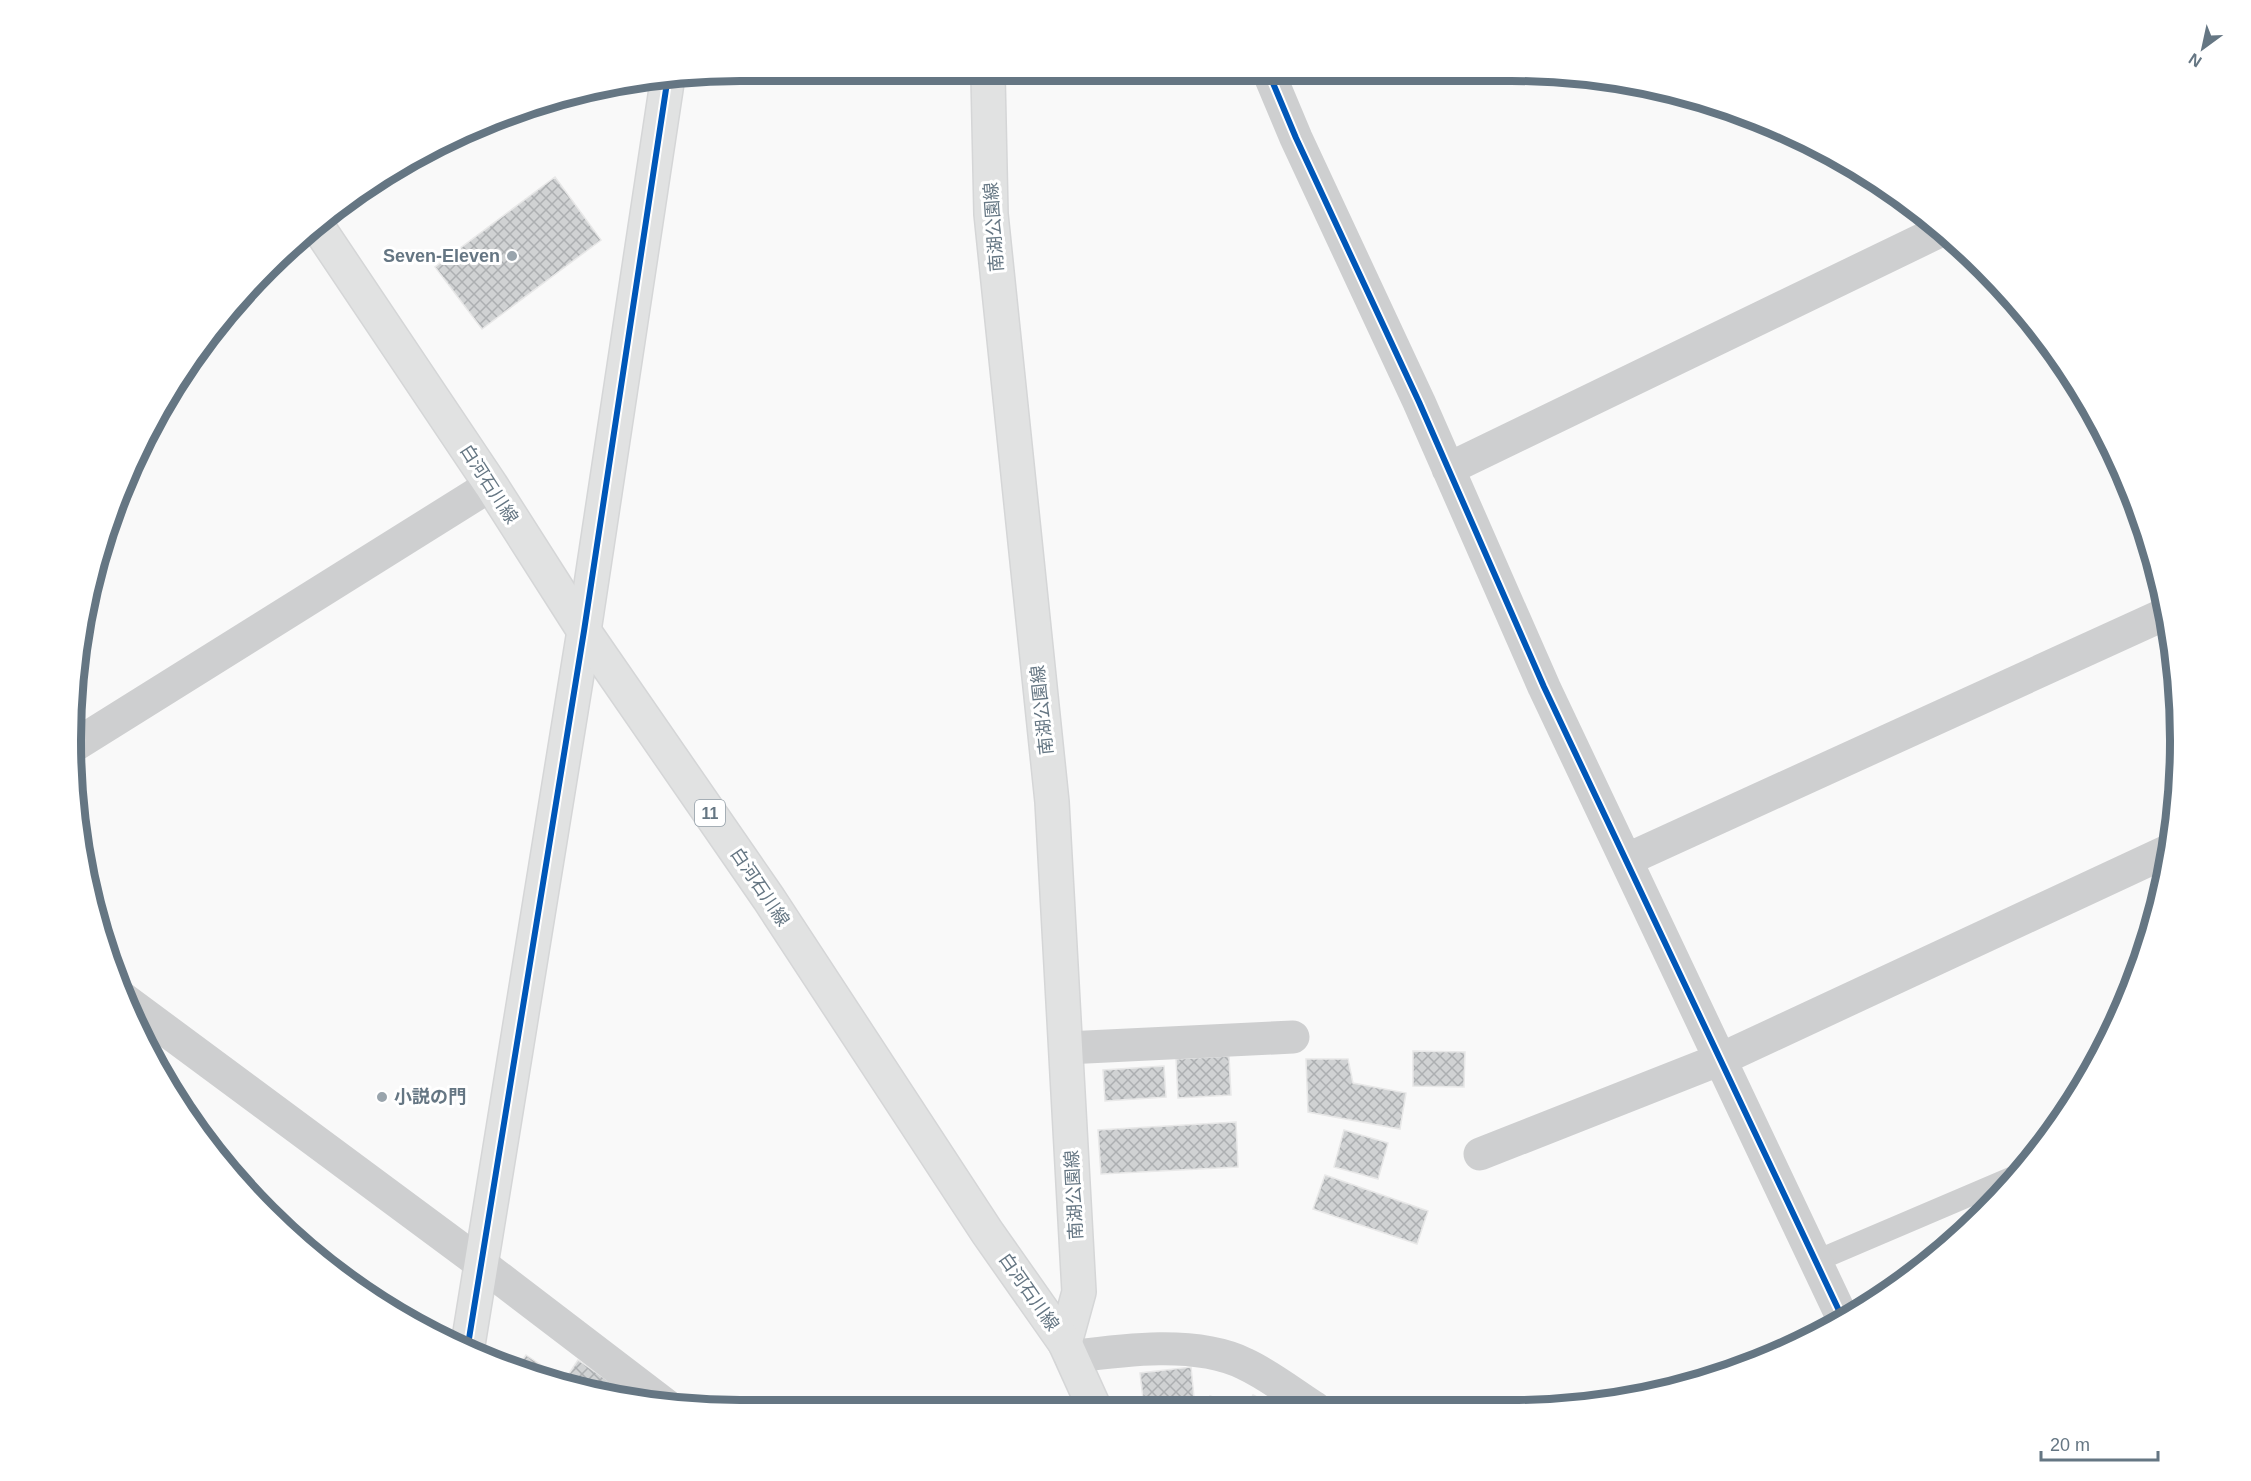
<svg xmlns="http://www.w3.org/2000/svg" width="2251" height="1481" font-family="Helvetica,'Noto Sans JP',sans-serif">
<style>
.building{fill:url(#building-cross-hatch);stroke:#e8e8e8;stroke-width:1.5}
.lines{fill:none;stroke-linecap:round;stroke-linejoin:round}
.secondary-casing{stroke:#d5d6d7;stroke-width:36}
.primary-casing{stroke:#d5d6d7;stroke-width:36}
.lane{stroke:#cecfd0;stroke-width:22}
.street{stroke:#cecfd0;stroke-width:33}
.secondary{stroke:#e1e2e2;stroke-width:33}
.primary{stroke:#e1e2e2;stroke-width:33}
.cycleway-casing{stroke:#fff;stroke-width:10}
.cycleway{stroke:#0057b8;stroke-width:6}
.poi-dot{fill:#99a4ac;stroke:#fff;stroke-width:2}
.labels{text-anchor:middle;dominant-baseline:central;stroke-width:6;stroke-linejoin:round;paint-order:stroke}
.shield{fill:#fff;stroke:#939fa8;stroke-width:1.5}
.shield-label{font-size:16px;font-weight:bold;fill:#657683}
.street-label{font-size:18px;fill:#657683;stroke:#fff}
.poi-label{font-size:18px;font-weight:bold;fill:#657683;stroke:#fff;text-anchor:end}
.rim{fill:none;stroke:#657683;stroke-width:8}
</style>
<defs>
<pattern id="building-cross-hatch" width="8" height="8" patternUnits="userSpaceOnUse" patternTransform="scale(1.5)"><rect width="8" height="8" fill="#d0d2d3"/><path d="M0 0l8 8M0 8l8-8" fill="none" stroke="#acafb1"/></pattern>
</defs>
<rect width="100%" height="100%" fill="#f9f9f9"/>
<!-- building -->
<path class="building" d="M555 177 601 240 482 329 435 267Z
M1413 1051 1465 1052 1464 1087 1413 1086Z
M1229 1056 1231 1095 1178 1098 1176 1059Z
M1306 1059H1348L1353 1083 1406 1093 1400 1129 1308 1112Z
M1164 1066 1166 1097 1105 1101 1103 1070Z
M1236 1122 1238 1167 1101 1174 1098 1130Z
M1344 1130 1388 1143 1378 1179 1334 1167Z
M1325 1175 1428 1211 1417 1244 1313 1209Z
M279 1222 311 1246 307 1250 299 1244Z
M526 1355 553 1373 551 1377 517 1368Z
M578 1360 610 1382 603 1391 564 1381Z
M1191 1367 1195 1407H1144L1140 1373Z
M1253 1395 1276 1407V1408H1246Z
M1210 1396 1229 1402 1227 1408 1207 1407Z"/>
<g class="lines">
<!-- secondary casing -->
<g class="secondary-casing">
<path id="secondary" d="M988 76 991 214 1052 802 1079 1292 1065 1343
M467 1351 584 631 668 76"/>
</g>
<!-- primary casing -->
<g class="primary-casing">
<path id="primary" d="M316 224 491 485 584 631 769 899 987 1232 1065 1343 1094 1407"/>
</g>
<!-- lane -->
<path class="lane" d="M1816 1261 2020 1174"/>
<!-- street -->
<path class="street" d="M1270 76 1296 138 1419 402 1544 687 1843 1319
M1448 469 1942 230
M72 747 491 485
M1626 860 2165 614
M121 997 480 1263 666 1405
M1066 1048 1293 1037
M1480 1154 1721 1059 2170 850
M1071 1357C1123 1350 1196 1340 1245 1364 1269 1375 1293 1394 1315 1408"/>
<!-- secondary -->
<use href="#secondary" class="secondary"/>
<!-- primary -->
<use href="#primary" class="primary"/>
<!-- cycleway casing -->
<g class="cycleway-casing">
<path id="cycleway" d="M1270 76 1296 138 1419 402 1544 687 1843 1319
M467 1351 584 631 668 76"/>
</g>
<!-- cycleway -->
<use href="#cycleway" class="cycleway"/>
</g>
<!-- markers -->
<g class="poi-dot">
<circle cx="512" cy="256" r="6"/>
<circle cx="382" cy="1097" r="6"/>
</g>
<g class="labels">
<!-- shield labels -->
<rect class="shield" x="695" y="800" width="30" height="26" rx="4.5"/>
<g class="shield-label">
<text x="710" y="813">11</text>
</g>
<!-- street labels -->
<g class="street-label">
<text transform="translate(994 227) rotate(-94)">南湖公園線</text>
<text transform="translate(489 484) rotate(57)">白河石川線</text>
<text transform="translate(1042 710) rotate(-96)">南湖公園線</text>
<text transform="translate(760 887) rotate(56)">白河石川線</text>
<text transform="translate(1074 1195) rotate(-93)">南湖公園線</text>
<text transform="translate(1029 1292) rotate(55)">白河石川線</text>
</g>
<!-- poi labels -->
<g class="poi-label">
<text x="500" y="256">Seven-Eleven</text>
<text x="394" y="1097" text-anchor="start">小説の門</text>
</g>
</g>
<!-- crop -->
<path d="M0 0H2251V1481H0ZM740 81H1511A659 659 0 0 1 2170 740V741A659 659 0 0 1 1511 1400H740A659 659 0 0 1 81 741V740A659 659 0 0 1 740 81Z" fill="#fff" fill-rule="evenodd"/>
<path class="rim" d="M740 81H1511A659 659 0 0 1 2170 740V741A659 659 0 0 1 1511 1400H740A659 659 0 0 1 81 741V740A659 659 0 0 1 740 81Z"/>
<!-- north arrow -->
<g transform="translate(2203 48) rotate(213)" stroke="#ffffff" stroke-width="4.5" paint-order="stroke">
<path d="M0-4.5L10 22L0 15L-10 22Z" fill="#657683"/>
<text y="-9" font-size="16" font-weight="bold" text-anchor="middle" fill="#657683">N</text>
</g>
<!-- scale -->
<path d="M2041 1451v9h117v-9" fill="none" stroke="#657683" stroke-width="3"/>
<text x="2050" y="1451" font-size="18" fill="#657683" stroke="#ffffff" stroke-width="4.5" paint-order="stroke">20 m</text>
</svg>
